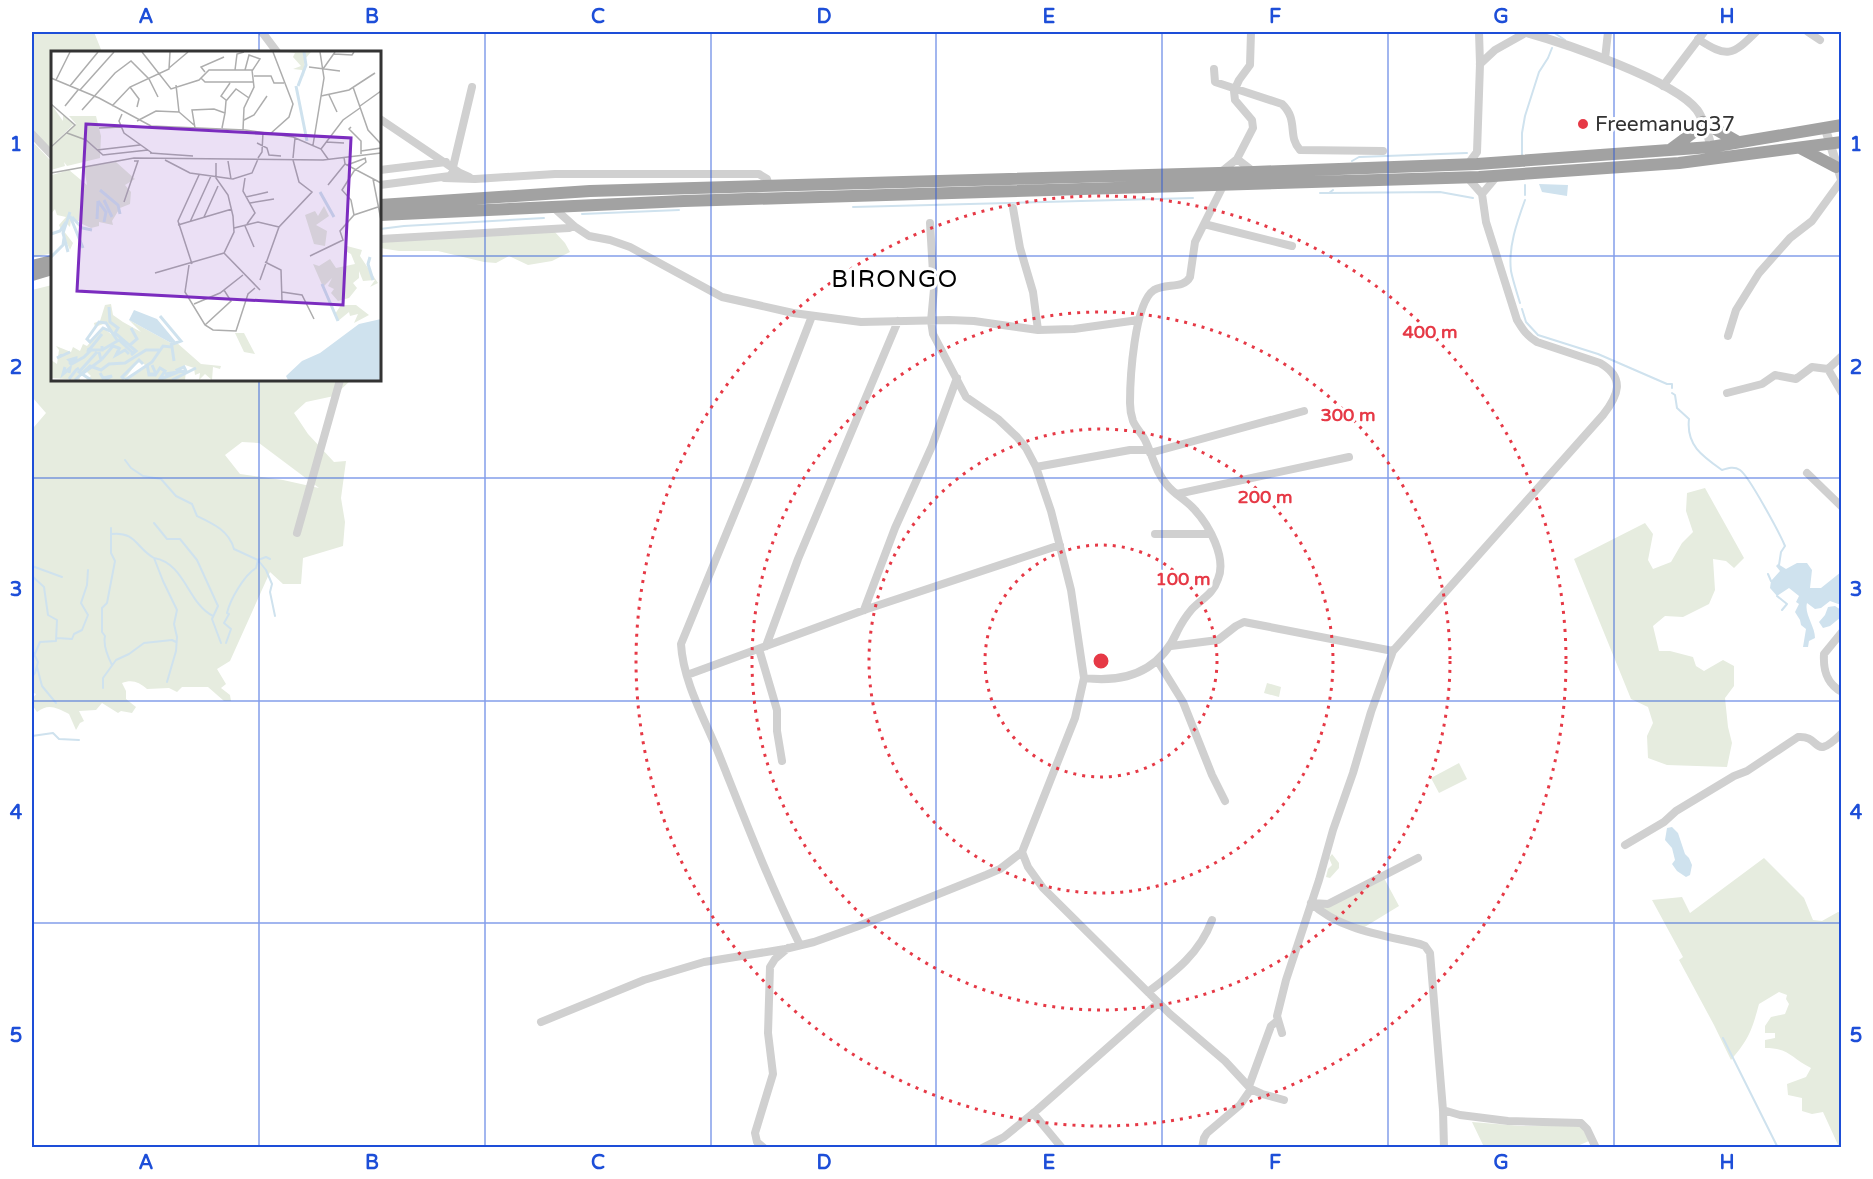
<svg xmlns="http://www.w3.org/2000/svg" width="1873" height="1179" font-family="'Varela Round',sans-serif">
<style>
.green{fill:#e6ecdf;fill-rule:evenodd}
.water{fill:#cfe2ee}
.lines{fill:none;stroke-linecap:round;stroke-linejoin:round}
.stream{stroke:#cfe2ee;stroke-width:2}
.minor{stroke:#d0d0d0;stroke-width:8}
.tertiary{stroke:#d0d0d0;stroke-width:9}
.trunk{stroke:#a2a2a2;stroke-width:12}
.grid{fill:none;stroke:#1d4ed8;stroke-width:1.5;stroke-opacity:0.55}
.ring{fill:none;stroke:#e63946;stroke-width:3;stroke-dasharray:3 6}
.poi-dot{fill:#e63946;stroke:#fff;stroke-width:2}
.labels{text-anchor:middle;dominant-baseline:central;stroke-width:6;stroke-linejoin:round;paint-order:stroke}
.poi-label{font-size:21px;fill:#333;stroke:#fff;text-anchor:start}
.quarter-label{font-size:24px;letter-spacing:1.5px;fill:#000;stroke:#fff}
.inset-river{fill:none;stroke:#cfe2ee;stroke-width:3}
.inset-road{fill:none;stroke:#adadad;stroke-width:1.5}
.view{fill:#7b2cbf;fill-opacity:0.15;stroke:#7b2cbf;stroke-width:3}
.inset-edge{fill:none;stroke:#333;stroke-width:3}
.centre{fill:#e63946;stroke:#fff;stroke-width:3}
.ring-label{font-size:18px;text-anchor:middle;font-weight:bold;fill:#e63946;stroke:#fff;stroke-width:6;stroke-linejoin:round;paint-order:stroke}
.neatline{fill:none;stroke:#1d4ed8;stroke-width:2}
.grid-label{font-size:20px;text-anchor:middle;font-weight:bold;fill:#1d4ed8}
</style>
<rect width="100%" height="100%" fill="#fff"/>
<!-- green -->
<path class="green" d="M32 32H94L102 52H52V151L32 130Z
M32 141 52 162V253L32 258Z
M554 231 565 243 570 252 552 261 528 265 509 256 496 263 484 262 438 251H399L380 248V239Z
M52 285V380H351L334 396 306 402 294 413 308 434 334 462 346 461 341 498 345 522 343 546 303 558 301 584H283L270 572 230 661 217 669 226 684 221 688 230 695 231 701H224L208 687H182L177 692 169 688 147 689C139 682 132 679 122 683L126 691V699L136 707 132 713 121 711 118 713 102 703 96 710 79 711 84 721 80 723 76 730 69 714C56 708 49 703 37 712 32 705 30 701 36 694L32 692V425L34 427 46 413 32 397V290ZM242 442 259 443 319 488 283 480 240 474 225 455Z
M1705 488 1744 558 1734 568 1726 561 1713 559 1715 590 1709 604 1683 617 1665 616 1653 626 1659 651H1670L1693 657 1696 666 1704 671 1723 660 1734 666V686L1725 698 1728 727 1732 743 1727 767 1667 765 1648 758 1647 736 1653 723 1648 707 1631 699 1574 559 1645 523 1653 534 1648 560 1653 569 1671 562 1682 543 1693 532 1686 511 1687 493Z
M1267 683 1281 687 1279 697 1264 693Z
M1459 763 1467 779 1439 793 1431 778Z
M1332 854 1339 863V868L1330 878 1326 877 1328 869 1332 865 1329 858Z
M1764 858 1804 898 1813 920 1822 921 1838 912 1841 913V1147H1839L1823 1112 1812 1114 1802 1111V1098L1788 1095 1787 1084 1806 1077 1811 1068C1791 1058 1789 1048 1765 1048V1040L1775 1038V1033H1765V1026L1771 1017 1785 1014 1789 1004 1786 999 1787 995 1779 992 1759 1004C1752 1030 1749 1039 1731 1060L1714 1025 1679 960 1683 957 1652 900 1682 897 1690 913Z
M1384 878 1399 906 1363 928 1339 919 1319 907Z
M1472 1122 1521 1126H1581L1589 1141 1575 1147H1484Z"/>
<!-- water -->
<path class="water" d="M1539 184 1568 185 1567 196 1542 192Z
M1797 563H1807L1812 570 1810 588H1821L1841 572V605L1830 601 1821 608 1815 609 1807 603C1804 614 1815 626 1815 638L1809 641 1808 647H1803L1806 629 1801 625 1800 620 1795 612 1799 604 1796 602 1799 596 1789 588 1777 596 1770 588 1771 581 1780 571 1776 566 1778 564 1786 569Z
M1835 606 1841 610V617L1830 626 1823 628 1819 622 1825 615 1828 607Z
M1672 827 1678 833 1685 854 1689 858 1692 865 1690 875 1686 877 1677 871 1672 864 1675 860 1672 848 1665 840 1667 828Z"/>
<g class="lines">
<!-- stream -->
<path class="stream" d="M1553 32 1565 40
M1522 156V133L1525 116 1539 72 1548 58 1552 48
M1352 161 1359 157 1467 153
M1525 185V195
M1320 193H1329L1333 190
M1329 193 1440 192 1473 198
M853 207 1193 198
M582 214 679 210
M380 229 404 226 544 218
M1520 303C1517 293 1513 281 1511 271 1508 247 1517 222 1525 200
M1522 309 1526 322 1538 335 1598 354 1667 384H1672V388
M1672 393 1675 395 1677 408 1689 419C1686 445 1702 456 1722 470 1728 468 1734 466 1740 470 1749 476 1780 534 1785 546L1781 552 1779 565
M125 460 131 468 143 476 161 479 176 496 192 504 197 516C214 524 229 531 234 549L258 560 266 570 272 584 270 592 275 616
M154 523 167 539H180L197 560 218 606 212 619 221 643
M111 528V553L115 561 107 603 102 608V632L105 636C103 645 108 657 112 665
M111 534C136 531 136 548 154 558L163 581 177 610 174 624 177 637 176 651 167 682
M154 558C185 563 188 604 213 616
M32 566 62 577
M1768 574 1771 581
M32 576 44 587 48 615 57 620 56 641 40 642 34 656
M1777 596 1787 604 1782 610
M57 638 72 639 74 634 82 630 88 615 81 603 87 585 88 570
M226 643 231 629 224 623 229 614 227 613C230 600 244 575 256 568L258 560 266 557 270 559
M32 650 38 662 35 673 32 677
M37 667 42 686 56 703
M103 688V678L116 660 129 654 144 643 172 640 176 642
M32 736 53 733 59 739 79 740
M1723 1038 1778 1148"/>
<!-- minor -->
<path class="minor" d="M262 32 277 52
M1808 32 1820 40
M1698 39C1727 58 1732 56 1756 32
M1605 59 1608 32
M1480 64 1495 50 1527 32
M1214 69 1215 82 1282 104C1299 120 1287 136 1300 150L1383 151
M1663 86 1704 32
M380 119 460 173 469 177
M32 134 52 155
M1237 159 1254 172
M1468 164 1477 152 1480 64 1479 32
M380 170 446 162
M1221 172 1237 159 1253 128 1252 120 1235 100 1234 91 1239 80 1250 65 1251 32
M444 178 475 179 555 174H759L767 179 769 186
M380 185 450 176 453 172V167L472 87
M1482 194 1498 175
M553 207 574 226 589 236 610 240 630 247 722 297 793 313 861 322 949 320 974 321 1038 330 1074 329 1138 320
M1013 208 1020 248 1033 292 1038 330
M1204 224 1292 246
M380 239 569 228 574 226
M1728 336 1736 310 1759 273 1790 238 1812 221 1841 181
M1842 356 1828 369 1842 393
M1727 393 1762 384 1775 375 1796 379 1812 367 1828 369
M1150 453 1304 411
M1036 467 1130 450H1149
M1807 473 1842 507
M1177 494 1349 457
M297 533 340 380
M1155 534H1210
M864 610 895 528 932 446 957 378
M1842 632 1824 654C1823 671 1827 684 1842 692
M766 646 798 559 898 321
M1171 646 1218 640 1236 626 1244 622 1393 651
M759 649 777 710V731L782 761
M1157 660 1183 702 1212 775 1225 801
M687 675 867 609 1060 545
M1084 678C1125 683 1159 672 1177 632 1181 624 1186 616 1192 609 1203 598 1213 594 1218 579 1227 558 1209 525 1194 509 1186 500 1174 494 1167 485 1156 473 1152 454 1145 440 1142 434 1136 428 1133 421 1131 415 1130 409 1130 403 1130 380 1134 303 1154 290 1166 283 1184 289 1190 277L1195 242 1224 184
M1625 845 1664 822 1676 811 1734 776 1747 771 1798 737C1822 735 1812 763 1842 733
M1022 852 1028 867 1043 888 1170 1014 1225 1061 1251 1089 1262 1094 1284 1100
M1311 903C1340 930 1383 935 1420 944L1425 946 1430 953 1443 1110 1444 1148
M1311 903 1328 904 1418 858
M800 945C769 883 744 817 718 752 704 718 683 681 681 644L750 476 812 316
M1148 992C1175 972 1200 953 1212 920
M541 1022 644 980 704 962 785 949 814 942 856 927 986 875 1000 869 1022 852 1075 718 1084 678 1071 590 1051 511 1036 467 1026 448 1017 437 998 419 966 397 933 334 931 321 934 289 930 223
M1282 1033 1277 1016 1286 980 1319 880 1333 830 1353 773 1371 712 1393 651 1603 415C1618 396 1626 378 1600 363L1537 342C1527 336 1523 330 1517 320L1486 222 1482 194 1467 177
M1249 1086 1271 1026 1277 1021
M1443 1110 1460 1115 1508 1121 1581 1123 1587 1129 1596 1148
M1033 1113 1062 1148
M764 1148 757 1142 755 1133 773 1074 768 1033 770 967 775 959 788 948
M982 1148 1004 1137 1037 1110 1158 1003
M1202 1148 1204 1138 1207 1133 1240 1105 1251 1089"/>
<!-- tertiary -->
<path class="tertiary" d="M1525 32C1564 43 1674 80 1697 110 1705 121 1709 139 1713 153
M1825 128 1842 181"/>
<!-- trunk -->
<path class="trunk" d="M1800 148 1836 167
M1671 149 1694 132 1703 122 1738 142
M380 205 590 191 1254 172 1477 164 1711 147 1842 125
M380 215 684 201 1479 177 1679 163 1842 142
M32 266 52 261
M32 275 52 269"/>
</g>
<!-- grid -->
<path class="grid" d="M259 32V52M485 32V1148M711 32V1148M936 32V1148M1162 32V1148M1388 32V1148M1614 32V1148M32 256H52M380 256H1842M259 380V1148M32 478H1842M32 701H1842M32 923H1842"/>
<!-- distance rings -->
<g class="ring">
<circle cx="1101" cy="661" r="116"/>
<circle cx="1101" cy="661" r="232"/>
<circle cx="1101" cy="661" r="349"/>
<circle cx="1101" cy="661" r="465"/>
</g>
<!-- markers -->
<circle class="poi-dot" cx="1583" cy="124" r="6"/>
<g class="labels">
<!-- poi labels -->
<g class="poi-label">
<text x="1595" y="124">Freemanug37</text>
</g>
<!-- quarter labels -->
<g class="quarter-label">
<text x="895" y="279">BIRONGO</text>
</g>
</g>
<!-- overview -->
<g transform="translate(51 51)">
<rect width="330" height="330" fill="#fff"/>
<path d="M236 1H260L254 8 253 26 251 19 242 18 250 15 242 6 244 2ZM0 53 12 70V64L23 73 0 95ZM18 65H45L50 85 49 107 16 115 13 111 14 115 0 119V97L25 73ZM65 111 84 128 74 134 80 141 79 153 69 157 61 170 62 174 48 171V175L40 177 29 172 28 166V170L20 169 19 176 16 173 12 179 22 192 19 199 8 174 15 166 6 164 4 158 0 163 1 124 18 119 36 134 33 116ZM273 155 278 165 265 174 276 180 274 195 263 193 254 164 264 160 267 165ZM296 195 311 199 309 205 327 232 319 236 324 229 312 230 308 220V227L302 232 306 237 298 247 287 250 280 242 283 238 277 235 281 227 272 236 262 213 268 215 279 208 285 217 304 213 300 203 294 200ZM60 253 62 264 72 271 90 281 78 269 120 292 125 291 150 313 170 315 169 318 162 316 161 329 154 323 148 329 149 322 144 324 143 317 134 314 126 320H135L134 329H74L91 319 94 314 88 309 73 329H35L40 325 35 320 28 323 29 329 0 327V309L6 313 8 299 5 295 20 301 22 296 29 300 32 293 36 295 52 277 60 283 55 272 44 276 43 272 49 270 54 254ZM290 254H305L318 264 303 272 307 263 299 265 298 261 287 270 284 263ZM184 282H193L204 303 193 301Z" fill="#e6ecdf"/>
<path d="M83 259 106 268 125 291 120 292 78 269ZM330 268V329H237L235 325 251 310 269 302 308 273Z" fill="#cfe2ee"/>
<path class="inset-river" d="M245 35 256 90M247 35 255 14 253 1M49 139 67 154 69 163M269 141 283 166M53 149 61 166M47 150 55 161 53 171M19 165 32 197M21 166 31 177 41 179M46 168 47 150M0 183 9 180 15 171M17 201 12 182 19 161M0 206 12 194 13 187M319 206 317 213 322 229M271 233 287 270M58 256 59 271 67 277 64 282 85 300 80 304M109 265 130 290 119 294M61 281 52 277 39 291 36 288 48 271 55 272 64 286 66 289M79 294 86 288 80 277M51 295V299H38L51 283M69 296 65 304 74 299 78 303M51 299 68 289 82 302M11 304 6 307 19 301M51 308 62 295 68 297M18 313 25 308V307L18 309 20 311M96 313 98 324H103V323H97M19 314 33 306 39 300 37 297M101 314 105 323 109 317 114 320 108 329M14 316 12 323 19 317 18 322M133 316 135 320 127 321 126 319ZM28 317 25 319 18 328 25 319ZM49 322 52 327 61 325 54 329M31 323 50 309 48 301M73 328 71 326 88 309 92 313M110 328 127 321 114 323M24 329 39 315 50 319 58 313 74 312 95 299H108M40 329 28 321 46 301M74 329 101 311 112 295 121 296 123 310M121 329 145 317"/>
<path class="inset-road" d="M91 1 120 38 148 29 158 19H201L203 36 193 57 192 79M283 3 301 4 303 1M258 16 289 20M118 17 137 1M272 18 284 1M184 19 186 3 193 1M194 19 198 4 209 8 201 20M154 21 150 16 173 6M203 25H220L223 32H233M0 27 48 47 100 75 194 79 242 86 270 98 277 108M150 27 154 31H203M5 29 19 1M125 34 128 61 143 74M19 35 47 1M79 36 88 48 86 56M302 36 317 79 330 93M29 39 63 1M278 44 286 61M270 45 298 39 324 22M175 49 170 45 179 32M0 53 24 74 0 96M14 55 27 39M61 55 79 36 118 18 119 1M309 55 330 40M31 59 64 22 80 10 98 28 107 46M174 62 175 50 185 38 198 47M71 63 68 70 73 82 101 102M193 69 203 64 216 45M86 70 105 60 128 61M300 76 298 78 310 90V103M48 77 70 76M144 77 141 59 163 58 174 62 171 77M16 82 35 89 52 104 97 99M219 83 238 66 242 53 222 1M275 91 293 92M206 92 216 97 218 104 230 105M262 94 273 27 269 1M270 98 292 69 309 57M46 99 89 94M310 100 330 97M99 102 142 105M293 106 294 113 330 132M207 107 211 101 212 81M242 107 244 87M114 109 139 122 182 128 201 122 207 108M177 110 180 128M296 114 315 107M0 122 83 107 272 109 330 102M194 127 192 140 204 162 196 173M322 128 330 169M277 134 294 113M195 146 217 141M73 151 87 110H83M199 152 223 148M303 164 300 149 291 139 303 120 315 111 314 107M153 166 167 135M139 171 160 125M127 174 181 158M194 175 203 196M183 177 207 171 228 176M173 202 209 239M259 205 292 189 289 180 303 164 327 156M214 211 230 219 231 250M141 213 127 170 148 124M138 214 134 241 154 274 162 279 185 280 197 243 204 237M104 222 173 202 183 181 182 165 177 144 165 127V112M209 229 228 176 261 141 248 131 242 109M231 241 251 244 263 268M143 253 169 242 192 224M154 274 180 250 173 239"/>
<path class="view" d="M35 73 300 87 292 254 26 240Z"/>
<rect width="330" height="330" class="inset-edge"/>
</g>
<circle cx="1101" cy="661" r="9" class="centre"/>
<g class="ring-label">
<text x="1430" y="338">400 m</text>
<text x="1348" y="421">300 m</text>
<text x="1265" y="503">200 m</text>
<text x="1183" y="585">100 m</text>
</g>
<!-- border -->
<rect width="1873" height="1179" fill="none" stroke="#ffffff" stroke-width="66"/>
<rect x="33" y="33" width="1807" height="1113" class="neatline"/>
<g class="grid-label">
<text x="146" y="23">A</text>
<text x="372" y="23">B</text>
<text x="598" y="23">C</text>
<text x="824" y="23">D</text>
<text x="1049" y="23">E</text>
<text x="1275" y="23">F</text>
<text x="1501" y="23">G</text>
<text x="1727" y="23">H</text>
<text x="16" y="151">1</text>
<text x="1856" y="151">1</text>
<text x="16" y="374">2</text>
<text x="1856" y="374">2</text>
<text x="16" y="596">3</text>
<text x="1856" y="596">3</text>
<text x="16" y="819">4</text>
<text x="1856" y="819">4</text>
<text x="16" y="1042">5</text>
<text x="1856" y="1042">5</text>
<text x="146" y="1169">A</text>
<text x="372" y="1169">B</text>
<text x="598" y="1169">C</text>
<text x="824" y="1169">D</text>
<text x="1049" y="1169">E</text>
<text x="1275" y="1169">F</text>
<text x="1501" y="1169">G</text>
<text x="1727" y="1169">H</text>
</g>
</svg>
